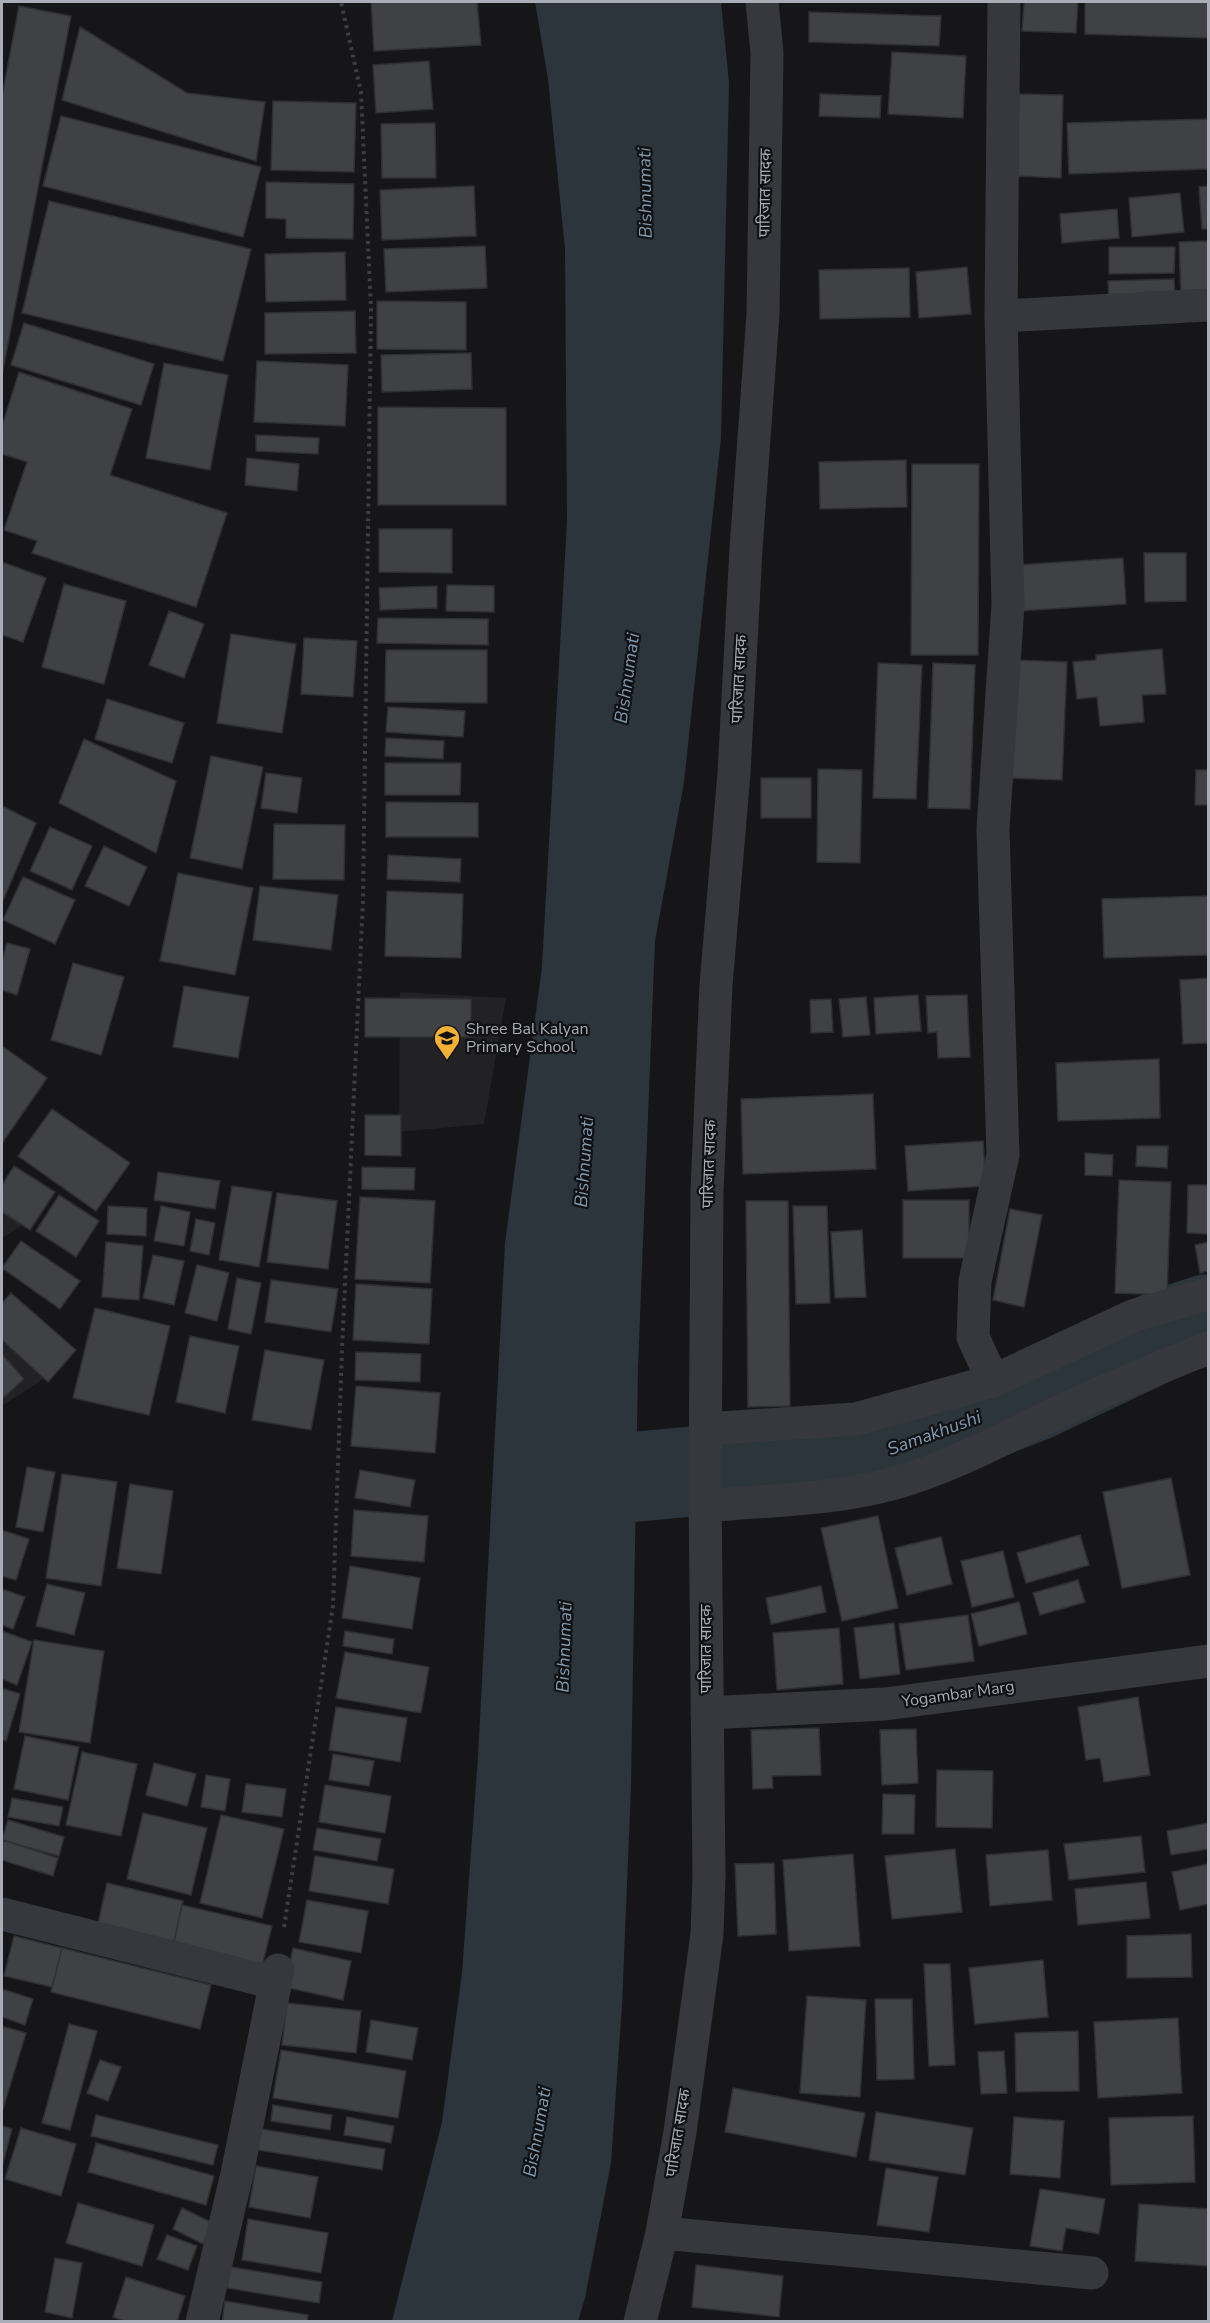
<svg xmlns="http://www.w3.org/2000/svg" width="1210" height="2323" font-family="'Nunito Sans','Noto Sans Devanagari',sans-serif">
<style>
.built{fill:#222225}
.water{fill:#2c353c}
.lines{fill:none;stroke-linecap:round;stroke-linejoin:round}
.river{stroke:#2c353c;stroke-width:90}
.building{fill:#404145;stroke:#303034;stroke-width:1.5}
.path{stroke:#3d3f44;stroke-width:4;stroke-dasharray:3 4.5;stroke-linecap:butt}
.minor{stroke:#37383d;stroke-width:33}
.labels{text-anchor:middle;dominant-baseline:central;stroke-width:4.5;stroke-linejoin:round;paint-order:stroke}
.street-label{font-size:16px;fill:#a8adb8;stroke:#111113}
.poi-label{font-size:16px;fill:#a8adb8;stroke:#111113;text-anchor:start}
.water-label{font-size:18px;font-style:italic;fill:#7f9bb3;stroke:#111113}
</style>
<rect width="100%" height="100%" fill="#161618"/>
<!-- built -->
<path class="built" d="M400 992 506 998 484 1124 399 1132Z
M2 1182 35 1217 2 1238Z
M2 1302 65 1365 2 1406Z"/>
<!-- water -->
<path class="water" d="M535 2H721L729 83 721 438 684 782 655 941 638 1367 631 1787 622 2005 611 2163 585 2298 578 2321H392L442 2122 462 1973 478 1757 505 1243 542 967 567 521 565 249 548 79Z"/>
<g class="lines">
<!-- river -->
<path class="river" d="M570 1483 887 1453 1032 1397 1171 1331 1208 1319"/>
</g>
<!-- building -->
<path class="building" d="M371 2H477L481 45 374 51Z
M1024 2H1078L1076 33 1022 31Z
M1085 2H1208V38L1085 34Z
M19 6 71 16 2 375V96Z
M809 12 941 16 939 46 809 42Z
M80 27 187 93 265 102 256 161 62 100Z
M892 52 966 56 963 118 888 114Z
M429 61 433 109 376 113 373 65Z
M820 94 881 96 880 118 819 116Z
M1019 94 1063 95 1061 178 1016 176Z
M273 101 356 103 354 172 271 170Z
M61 116 261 167 243 237 43 186Z
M1208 119V169L1069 174 1067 123Z
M435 123 436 178H382L381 124Z
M266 182 354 184 353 239 286 238V219L266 218Z
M474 186 476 236 382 240 380 190Z
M1208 186V229H1202L1199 187Z
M1180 193 1184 232 1132 237 1129 198Z
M49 201 251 249 223 361 22 313Z
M1117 209 1119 238 1062 243 1060 214Z
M1208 241V297L1181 298 1179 242Z
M485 246 487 288 386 292 384 249Z
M1109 247H1175L1174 273 1109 274Z
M345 252 346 300 266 302 265 254Z
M967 267 971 314 919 318 916 272Z
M909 268 910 317 820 319 819 270Z
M1174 279 1175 303 1109 304 1108 281Z
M377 301 466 302V350L377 349Z
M355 311 356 353 265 354V313Z
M24 323 154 364 141 405 11 365Z
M471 353 472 389 382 392 381 355Z
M257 361 348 365 345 426 254 422Z
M164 363 228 375 210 470 146 458Z
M19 372 132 409 110 475 227 513 196 607 32 553 37 541 4 530 27 462 2 454V426Z
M378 407 506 408V505H378Z
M256 435 319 438 318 454 256 451Z
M247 458 299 464 297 491 245 485Z
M906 460 907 507 820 509 819 462Z
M912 464H979L978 655H911Z
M379 529H452V573L379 572Z
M1144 553H1186V601L1145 602Z
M1123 558 1126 604 1019 611 1017 565Z
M2 562 46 578 23 642 2 635Z
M64 584 126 601 104 684 42 667Z
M447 585 494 586V612L446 611Z
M437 586V608L380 610 379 588Z
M169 611 204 624 184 678 149 665Z
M378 618 488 619V645L377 643Z
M231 634 296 644 282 733 217 723Z
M304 638 357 641 353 697 301 694Z
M1162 649 1166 694 1142 695 1144 722 1100 726 1097 697 1077 699 1073 662 1096 660V655Z
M386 650H487V703L385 702Z
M1014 660 1067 662 1062 780 1010 778Z
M878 663 922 665 916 799 873 798Z
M933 663 975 665 970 809 928 808Z
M107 699 184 723 172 763 95 739Z
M388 707 465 711 463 737 386 732Z
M386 738 444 741 443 759 385 756Z
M84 739 176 781 156 853 59 803Z
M211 756 263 767 242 869 190 858Z
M385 763H461L460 795H385Z
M818 769 862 770 860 863 817 862Z
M1196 770H1208V805H1195Z
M266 773 302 778 297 813 261 808Z
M761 778H811V818H761Z
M386 802 478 803V837H386Z
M2 806 36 823 2 903Z
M274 824 345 825 344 880 273 879Z
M50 827 92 846 72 890 30 871Z
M104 846 147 867 129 906 85 886Z
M388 855 461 859 460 882 387 879Z
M178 873 253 888 235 975 160 961Z
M23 877 75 900 55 944 3 920Z
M260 886 338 895 331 950 253 940Z
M387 891 463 894 461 958 385 956Z
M1208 896V955L1104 958 1102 899Z
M7 943 30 949 17 995 2 990V960Z
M73 963 124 977 101 1055 51 1040Z
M1208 978V1043L1183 1044 1180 980Z
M184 986 249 997 238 1058 173 1047Z
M918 995 921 1031 876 1034 874 998Z
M967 995 970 1057 938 1058 937 1032 928 1033 926 996Z
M866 997 870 1035 843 1037 839 999Z
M365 998 471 999V1037H365Z
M831 999 833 1032 811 1033 810 1000Z
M2 1046 47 1078 3 1142 2 1141Z
M1159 1059 1160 1118 1058 1121 1056 1063Z
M873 1094 876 1169 743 1174 741 1099Z
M52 1109 130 1163 96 1211 18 1156Z
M365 1115H401V1156L365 1155Z
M983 1141 986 1186 908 1191 905 1146Z
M1137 1146H1168L1167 1168 1136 1166Z
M1085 1153 1113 1155 1112 1176 1085 1175Z
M14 1166 55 1192 30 1230 2 1212V1185Z
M362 1167 415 1168 414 1190 362 1189Z
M158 1172 220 1181 215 1209 154 1200Z
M1119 1180 1171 1182 1167 1295 1115 1293Z
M1188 1185H1208V1234L1187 1233Z
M232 1186 272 1192 259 1267 219 1260Z
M277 1193 337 1201 328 1269 267 1262Z
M59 1195 99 1221 76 1257 36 1231Z
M360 1197 435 1201 430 1283 355 1279Z
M903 1200H969V1258H903Z
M746 1201H788L790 1406 748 1407Z
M108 1206 147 1208 146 1236 107 1234Z
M161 1206 190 1212 184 1246 154 1241Z
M793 1206H827L830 1303 796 1304Z
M1010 1209 1042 1215 1024 1307 993 1300Z
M196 1219 215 1223 209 1255 190 1251Z
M862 1230 866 1297 835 1298 831 1232Z
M21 1241 80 1281 60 1309 2 1268Z
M106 1242 143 1246 139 1300 102 1297Z
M1208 1242V1271L1200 1273 1195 1245Z
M153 1255 184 1261 174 1305 143 1298Z
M197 1265 229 1273 217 1321 185 1313Z
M237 1278 261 1283 251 1334 228 1329Z
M271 1280 338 1289 331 1332 265 1322Z
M356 1284 432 1289 429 1344 353 1340Z
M11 1293 76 1350 48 1382 2 1340V1303Z
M95 1308 170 1326 149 1415 73 1398Z
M190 1336 239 1346 225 1413 176 1402Z
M265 1350 324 1360 311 1430 252 1420Z
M356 1352 421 1354 420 1382 355 1380Z
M2 1354 24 1379 2 1399Z
M356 1386 440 1393 435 1453 351 1446Z
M27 1467 55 1472 43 1532 16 1527Z
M360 1470 415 1480 410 1507 355 1498Z
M62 1474 117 1482 101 1586 46 1578Z
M1171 1478 1190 1575 1122 1588 1103 1492Z
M130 1484 173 1491 161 1574 117 1568Z
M354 1510 428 1516 424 1562 351 1556Z
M878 1516 898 1608 842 1621 821 1528Z
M2 1530 29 1539 16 1580 2 1576Z
M1080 1535 1089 1565 1026 1583 1017 1553Z
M941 1537 952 1584 907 1595 895 1548Z
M1003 1551 1014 1597 972 1607 961 1561Z
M350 1566 420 1578 412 1629 342 1618Z
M1078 1580 1085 1602 1040 1615 1033 1593Z
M47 1584 85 1593 74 1635 36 1626Z
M821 1586 826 1612 771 1624 766 1598Z
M2 1589 25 1597 13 1629 2 1625Z
M1019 1602 1027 1634 979 1646 971 1614Z
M968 1615 974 1661 906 1670 899 1624Z
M894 1623 900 1674 860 1679 854 1628Z
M839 1628 843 1684 777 1690 773 1633Z
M2 1631 32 1642 17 1685 2 1679Z
M345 1631 394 1639 392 1654 343 1646Z
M34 1640 104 1651 90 1743 19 1732Z
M345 1652 429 1667 421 1713 336 1698Z
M2 1688 20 1694 6 1741 2 1739Z
M1138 1697 1150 1775 1104 1782 1100 1758 1086 1760 1078 1707Z
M336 1707 407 1718 400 1762 329 1750Z
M819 1728 821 1775 772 1776 773 1788 753 1789 751 1730Z
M916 1729 918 1783 882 1785 880 1730Z
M25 1736 79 1747 68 1800 14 1789Z
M82 1752 137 1764 121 1836 66 1825Z
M333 1754 374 1761 369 1786 329 1780Z
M154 1763 196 1774 187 1806 146 1795Z
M937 1770 993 1771 992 1828 936 1827Z
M206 1775 230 1779 225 1811 201 1807Z
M246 1784 286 1789 282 1817 242 1812Z
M325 1785 391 1796 385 1833 319 1822Z
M883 1794 915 1795 914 1834H882Z
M12 1798 63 1807 59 1826 8 1817Z
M143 1813 207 1828 191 1895 127 1879Z
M221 1815 284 1829 262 1918 200 1903Z
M8 1820 64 1837 59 1856 2 1840Z
M1208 1823V1849L1171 1855 1167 1831Z
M317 1828 381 1839 377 1861 313 1850Z
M1141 1836 1145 1872 1069 1880 1064 1844Z
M3 1840 58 1858 53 1876 2 1860Z
M955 1849 962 1912 892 1919 885 1856Z
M1048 1850 1052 1900 990 1906 986 1855Z
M853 1854 860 1946 789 1951 783 1860Z
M315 1856 394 1869 388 1904 309 1891Z
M774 1863 776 1934 738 1936 735 1864Z
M1208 1864V1904L1180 1910 1172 1872Z
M1146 1882 1150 1918 1078 1925 1075 1889Z
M107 1883 183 1901 174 1942 98 1924Z
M307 1900 368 1911 361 1953 299 1942Z
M182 1905 272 1926 262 1966 174 1942Z
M1191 1934 1192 1977 1127 1978V1936Z
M14 1936 62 1948 52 1987 4 1976Z
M62 1948 211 1985 200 2029 51 1992Z
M293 1948 351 1961 343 2000 285 1987Z
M1043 1960 1048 2017 975 2024 969 1968Z
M924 1964H950L955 2065 929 2066Z
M2 1989 33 1999 25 2025 2 2017Z
M807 1996 866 2000 860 2097 800 2093Z
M875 1999H912L914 2079 877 2080Z
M287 2003 361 2011 356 2053 282 2045Z
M1178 2018 1182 2093 1098 2098 1094 2022Z
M371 2020 418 2028 412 2060 366 2052Z
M69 2024 97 2031 70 2130 42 2123Z
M2 2026 26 2033 3 2109 2 2108Z
M1078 2031 1079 2091 1016 2092 1015 2033Z
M281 2050 406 2071 398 2118 273 2098Z
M1004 2051 1007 2093 981 2094 978 2052Z
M100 2060 121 2067 108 2101 87 2093Z
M733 2088 865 2113 856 2157 725 2132Z
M273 2105 332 2115 330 2130 271 2121Z
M876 2112 973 2128 965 2175 869 2160Z
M96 2115 218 2145 213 2165 91 2136Z
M1193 2116 1195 2182 1111 2185 1109 2118Z
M347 2117 394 2126 391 2143 344 2135Z
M1014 2117 1064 2121 1060 2178 1010 2174Z
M2 2126 12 2129 2 2167Z
M21 2128 76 2144 61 2196 5 2179Z
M261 2129 385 2149 382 2170 258 2150Z
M96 2143 214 2176 206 2205 88 2172Z
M256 2166 318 2177 310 2218 249 2207Z
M886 2168 938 2177 929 2232 877 2225Z
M1040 2189 1105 2199 1099 2234 1066 2228 1062 2251 1030 2246Z
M78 2203 154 2225 142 2266 66 2243Z
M1139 2204 1208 2209V2266L1135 2261Z
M182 2208 213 2223 203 2244 173 2229Z
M248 2219 328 2233 321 2273 242 2260Z
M167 2235 197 2246 188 2270 157 2259Z
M55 2258 82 2263 72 2318 45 2312Z
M696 2265 783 2276 779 2317 692 2307Z
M231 2267 322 2282 319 2303 227 2288Z
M126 2277 185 2296 177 2322H128L113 2317Z
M225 2301 308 2315 307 2322H222Z"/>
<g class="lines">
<!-- path -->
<path class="path" d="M284 1927 333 1606 342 1349 363 900 371 309 361 92 341 2"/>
<!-- minor -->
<path class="minor" d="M1001 316 1208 305
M993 1381 973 1337 975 1281 1003 1155 993 829 1008 604 1001 316 1004 2
M706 1429 856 1419 993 1381 1135 1315 1208 1294
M705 1506C768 1500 834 1500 895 1483 961 1464 1020 1429 1082 1401 1124 1382 1166 1365 1208 1348
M707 1713 885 1704 1208 1661
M2 1914 275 1983
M662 2233 1092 2273
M202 2322 237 2174 278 1970
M640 2322 662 2233 680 2132 707 1934 709 1876 705 1492 707 1191 716 985 734 773 746 549 763 314 767 53 762 2"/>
</g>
<!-- icons -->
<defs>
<g id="school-pin" transform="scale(1.35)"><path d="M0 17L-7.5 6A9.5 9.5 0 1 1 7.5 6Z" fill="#f2b134" stroke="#111113"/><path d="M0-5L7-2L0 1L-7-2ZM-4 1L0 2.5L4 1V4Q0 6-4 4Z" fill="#111"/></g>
</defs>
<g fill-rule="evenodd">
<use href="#school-pin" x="447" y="1038"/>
</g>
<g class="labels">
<!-- street labels -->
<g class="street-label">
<text transform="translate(765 193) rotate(-89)">पारिजात सादक</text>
<text transform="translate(739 679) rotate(-87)">पारिजात सादक</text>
<text transform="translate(709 1164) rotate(-88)">पारिजात सादक</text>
<text transform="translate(706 1649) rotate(-90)">पारिजात सादक</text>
<text transform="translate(958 1694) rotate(-8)">Yogambar Marg</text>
<text transform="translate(678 2133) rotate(-81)">पारिजात सादक</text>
</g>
<!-- poi labels -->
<g class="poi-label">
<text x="466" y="1029">Shree Bal Kalyan<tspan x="466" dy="18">Primary School</tspan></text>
</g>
<!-- water labels -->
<g class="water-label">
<text transform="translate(645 193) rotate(-91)">Bishnumati</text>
<text transform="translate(627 678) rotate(-82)">Bishnumati</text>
<text transform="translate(584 1162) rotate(-86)">Bishnumati</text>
<text transform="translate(934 1433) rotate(-20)">Samakhushi</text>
<text transform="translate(564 1647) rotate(-88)">Bishnumati</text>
<text transform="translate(537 2132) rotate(-80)">Bishnumati</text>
</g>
</g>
<!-- border -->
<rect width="1210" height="2323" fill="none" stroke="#a8adb8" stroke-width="6"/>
</svg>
